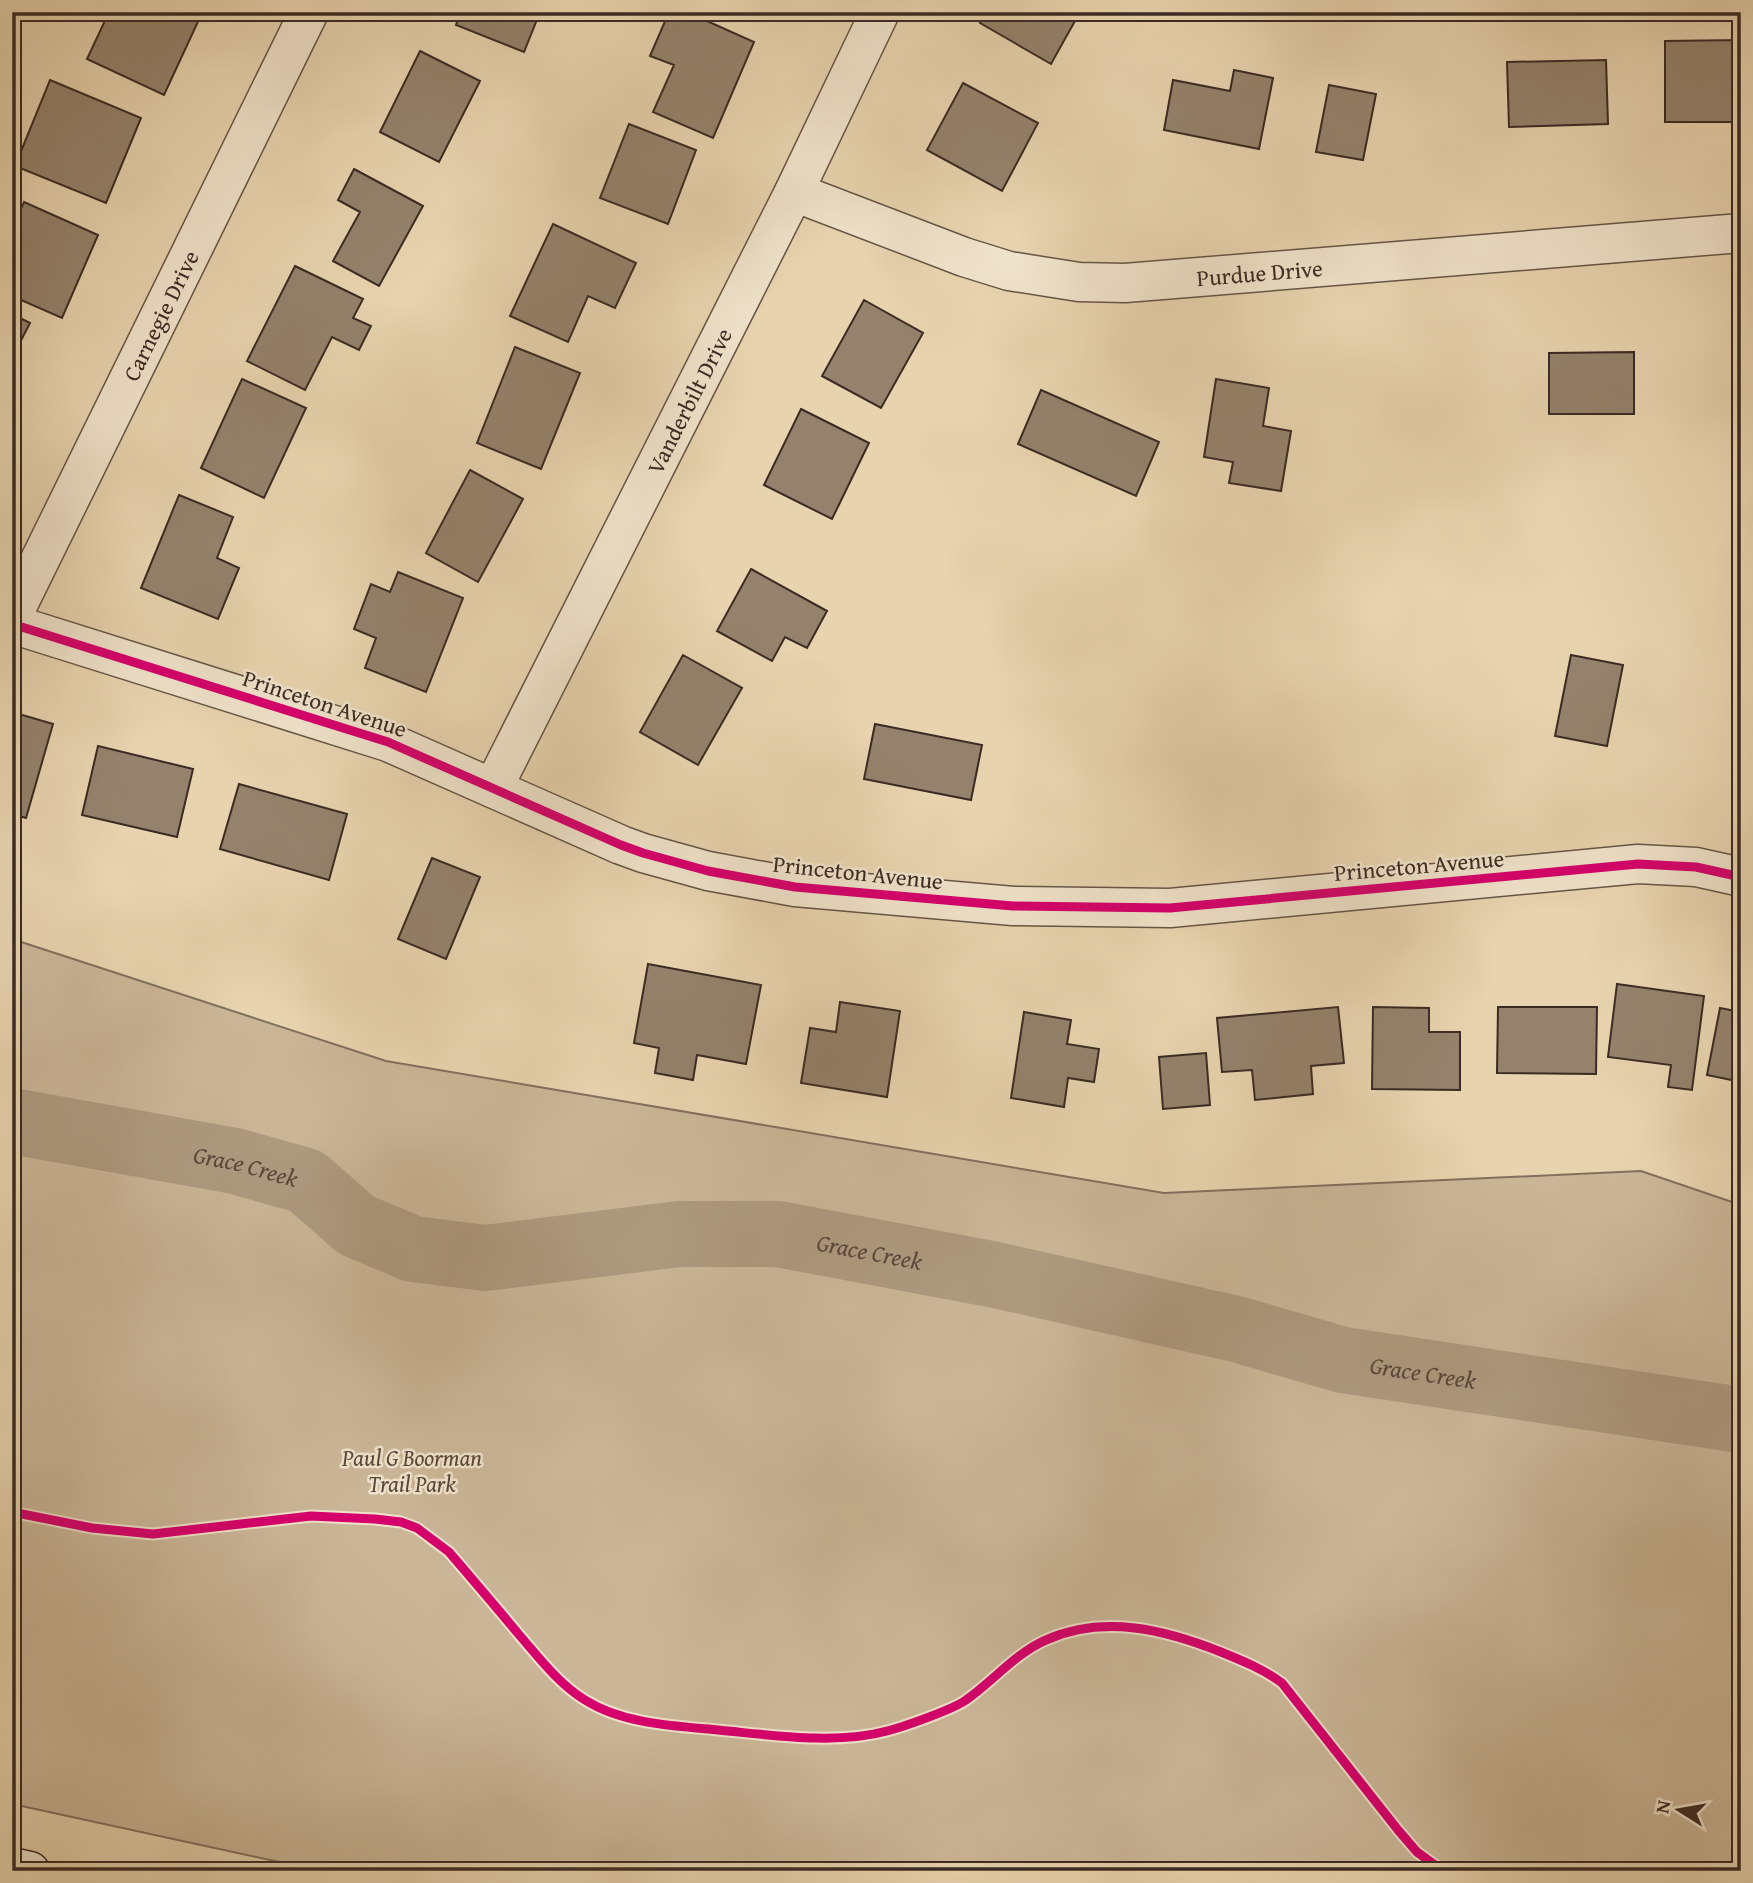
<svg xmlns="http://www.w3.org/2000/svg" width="1753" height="1883" font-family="'Gentium Book Plus',serif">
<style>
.green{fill:#cab697;stroke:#82705e;stroke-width:2}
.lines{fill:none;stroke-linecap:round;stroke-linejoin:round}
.river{stroke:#ad9a7f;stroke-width:66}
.building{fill:#94826c;stroke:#3b2b24;stroke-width:2}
.street-casing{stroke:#665546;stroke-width:41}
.secondary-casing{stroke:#3b2b24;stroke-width:41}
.street{stroke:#efe2ca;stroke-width:38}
.secondary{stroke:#efe2ca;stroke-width:38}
.cycleway-casing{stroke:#efe2ca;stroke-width:13}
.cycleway{stroke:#d6006c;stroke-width:9}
.labels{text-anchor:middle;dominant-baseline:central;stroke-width:5;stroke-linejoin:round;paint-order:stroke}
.street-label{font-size:23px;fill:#3b2b24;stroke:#efe2ca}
.park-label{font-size:23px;font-style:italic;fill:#58473b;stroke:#efe2ca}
.water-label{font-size:24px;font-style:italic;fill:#58473b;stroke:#efe2ca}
</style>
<rect width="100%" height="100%" fill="#e7d3ae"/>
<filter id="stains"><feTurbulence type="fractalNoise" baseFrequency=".00286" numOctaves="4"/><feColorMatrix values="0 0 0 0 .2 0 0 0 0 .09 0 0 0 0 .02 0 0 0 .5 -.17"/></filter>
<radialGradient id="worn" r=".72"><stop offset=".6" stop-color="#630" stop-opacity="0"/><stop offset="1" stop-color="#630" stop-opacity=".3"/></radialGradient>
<!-- green -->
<path class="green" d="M12 939 386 1061 1164 1193 1641 1171 1741 1205V1871H321L12 1804Z"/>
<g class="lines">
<!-- river -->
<path class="river" id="s1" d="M12 1121 235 1161 306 1181 356 1225 413 1249 485 1258 679 1234H778L996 1275 1236 1329 1343 1360 1741 1420"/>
</g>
<!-- building -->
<path class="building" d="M109 12 202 13 164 95 87 59Z
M461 12H540L524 52 456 25Z
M669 12H687L754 42 713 138 653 112 674 65 650 56Z
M741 12H757L753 19Z
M987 12H1080L1051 64 980 23Z
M1741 40V122H1665V41Z
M420 51 480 81 439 162 380 132Z
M1606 60 1608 124 1509 127 1507 62Z
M1234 70 1273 78 1259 149 1164 130 1173 80 1230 91Z
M50 80 141 118 106 203 15 166Z
M963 83 1038 123 1002 191 927 150Z
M1329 85 1376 94 1363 160 1316 152Z
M629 124 696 150 668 224 600 198Z
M354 169 423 206 379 286 333 261 360 212 338 200Z
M24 202 98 235 62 318 12 296V229Z
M553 224 636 263 615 308 588 296 568 342 510 316Z
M295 266 363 299 353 318 371 326 359 350 332 337 305 390 247 361Z
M864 300 923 333 881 408 822 376Z
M12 314 30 323 12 358Z
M515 347 580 373 541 469 477 443Z
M1634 352V414H1549V353Z
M242 379 306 408 264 498 201 468Z
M1216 379 1269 388 1263 426 1291 431 1281 491 1229 483 1233 462 1204 457Z
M1041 390 1159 442 1136 496 1018 444Z
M801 409 869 443 832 519 764 485Z
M470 470 523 499 478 582 426 553Z
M179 495 233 517 217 558 239 568 218 619 141 588Z
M751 569 827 611 807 648 785 637 772 661 717 631Z
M398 572 463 598 426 692 365 668 376 638 354 629 371 584 390 592Z
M683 655 742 688 698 765 640 732Z
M1571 655 1623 665 1607 746 1555 736Z
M12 712 53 724 26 818 12 814Z
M875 724 982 745 971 800 864 779Z
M98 746 193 769 177 837 82 815Z
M239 784 347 814 329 880 220 849Z
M432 858 480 877 446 959 398 939Z
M648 964 761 985 746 1064 697 1055 693 1080 655 1073 659 1048 634 1043Z
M1617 984 1704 996 1692 1090 1668 1087 1671 1065 1608 1057Z
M840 1002 900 1011 887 1097 801 1083 810 1028 836 1032Z
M1338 1007 1344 1063 1311 1066 1313 1094 1255 1100 1252 1070 1222 1072 1217 1018Z
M1373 1007 1429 1008V1032H1460V1090L1372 1089Z
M1498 1007H1597L1596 1074 1497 1073Z
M1720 1008 1741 1012V1082L1707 1075Z
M1024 1012 1071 1020 1067 1044 1099 1049 1094 1082 1068 1078 1064 1107 1011 1098Z
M1206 1053 1210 1105 1163 1109 1159 1057Z"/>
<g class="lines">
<!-- street casing -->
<g class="street-casing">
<g id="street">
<path id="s2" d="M794 192 964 257 1009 271 1079 282 1125 283 1741 233"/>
<path id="s3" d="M12 617 309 12"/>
<path d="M12 624 388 742 621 845 643 853 708 871 795 887 1013 906 1170 908 1638 864 1696 867 1741 877"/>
<path id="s4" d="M493 788 794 192 880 12"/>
</g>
</g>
<!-- secondary casing -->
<g class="secondary-casing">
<path id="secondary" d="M12 1867 30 1871"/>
</g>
<!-- street -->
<use href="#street" class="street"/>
<!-- secondary -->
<use href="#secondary" class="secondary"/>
<!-- cycleway casing -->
<g class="cycleway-casing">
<path id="cycleway" d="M12 624 388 742 621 845 643 853 708 871 795 887 1013 906 1170 908 1638 864 1696 867 1741 877
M12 1512 92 1528 153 1534 311 1516 375 1519 401 1522 417 1528 449 1552C473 1580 497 1608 521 1637 540 1659 559 1684 585 1700 623 1724 674 1726 718 1730 771 1735 836 1745 887 1731 903 1727 954 1709 966 1700 993 1681 1016 1653 1046 1640 1104 1614 1166 1630 1221 1652 1243 1661 1263 1669 1282 1683L1398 1830 1417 1852 1443 1871"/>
</g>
<!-- cycleway -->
<use href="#cycleway" class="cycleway"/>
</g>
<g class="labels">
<!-- street labels -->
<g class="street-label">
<text stroke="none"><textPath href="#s2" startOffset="481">Purdue Drive</textPath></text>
<text stroke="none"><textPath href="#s3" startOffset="336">Carnegie Drive</textPath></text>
<text stroke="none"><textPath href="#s4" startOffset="434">Vanderbilt Drive</textPath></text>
<text transform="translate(325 703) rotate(18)">Princeton Avenue</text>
<text transform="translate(1419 865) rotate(-5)">Princeton Avenue</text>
<text transform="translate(858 872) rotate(6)">Princeton Avenue</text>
</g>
<!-- park labels -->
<g class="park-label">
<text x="412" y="1457">Paul G Boorman<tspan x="412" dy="26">Trail Park</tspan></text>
</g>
<!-- water labels -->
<g class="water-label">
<text stroke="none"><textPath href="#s1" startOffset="238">Grace Creek</textPath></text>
<text stroke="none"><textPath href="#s1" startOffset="889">Grace Creek</textPath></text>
<text stroke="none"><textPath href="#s1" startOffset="1456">Grace Creek</textPath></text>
</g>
</g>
<!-- margin -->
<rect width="1753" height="1883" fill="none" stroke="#e7d3ae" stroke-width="42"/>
<rect x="14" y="14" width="1725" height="1855" fill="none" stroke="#3b2b24" stroke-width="3.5"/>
<rect x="21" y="21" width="1711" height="1841" fill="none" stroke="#3b2b24" stroke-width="2"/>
<!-- north arrow -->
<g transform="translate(1679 1810) rotate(281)" stroke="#efe2ca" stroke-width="5" paint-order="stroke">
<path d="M0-5L12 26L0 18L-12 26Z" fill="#3b2b24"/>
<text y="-10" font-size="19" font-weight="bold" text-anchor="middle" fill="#3b2b24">N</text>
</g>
<rect width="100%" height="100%" filter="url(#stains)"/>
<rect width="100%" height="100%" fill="url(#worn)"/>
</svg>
